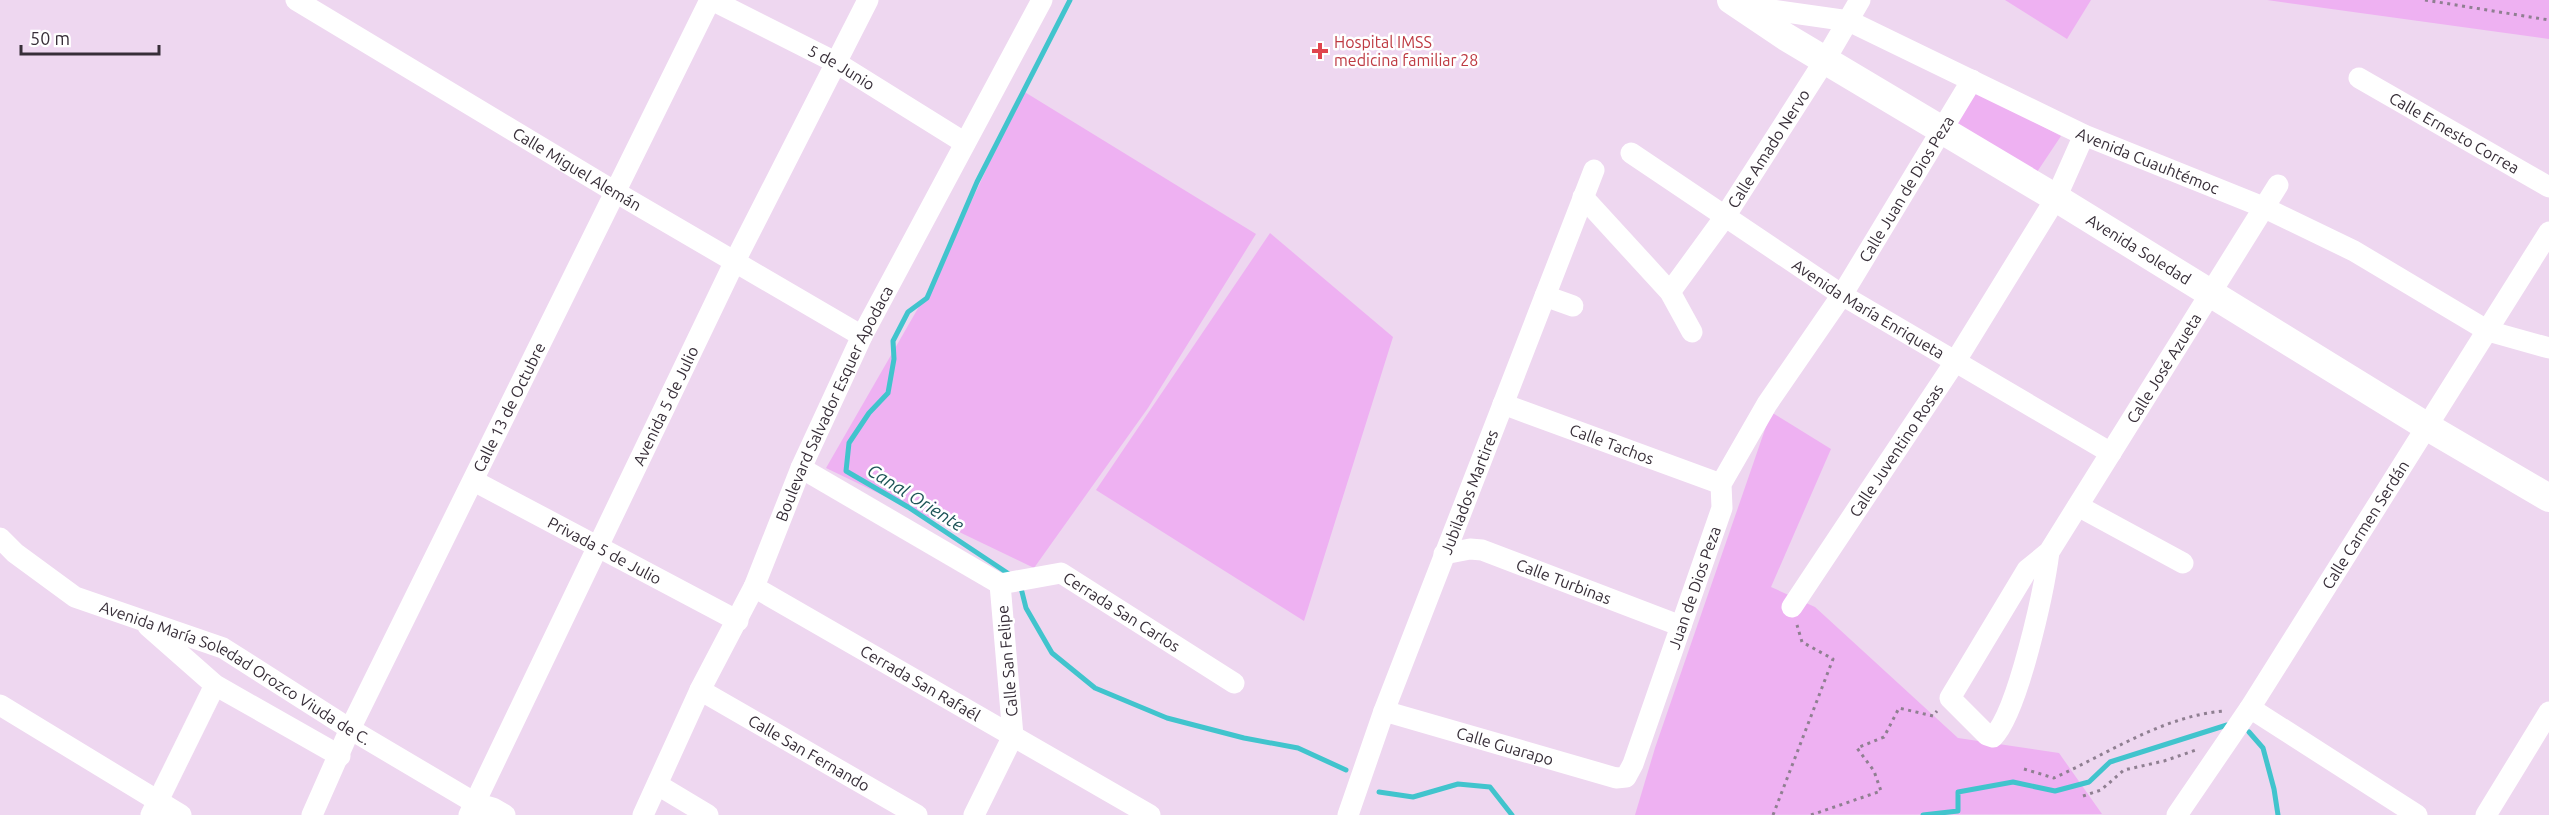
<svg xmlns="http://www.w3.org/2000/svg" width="2549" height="815" font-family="Ubuntu,sans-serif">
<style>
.green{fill:#eeb1f2}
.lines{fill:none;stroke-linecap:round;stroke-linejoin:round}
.stream{stroke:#41c4cd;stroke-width:5}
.path{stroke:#8f7f91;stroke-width:3;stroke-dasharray:3 4.5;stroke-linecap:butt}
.street{stroke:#fff;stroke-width:21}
.secondary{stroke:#fff;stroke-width:28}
.health-dot{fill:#e0444e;stroke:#fff;stroke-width:2}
.labels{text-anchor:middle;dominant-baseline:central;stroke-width:5;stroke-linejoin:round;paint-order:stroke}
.health-label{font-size:16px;fill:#be3a42;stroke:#fff;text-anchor:start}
.street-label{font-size:16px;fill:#372e38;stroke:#fff}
.water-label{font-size:18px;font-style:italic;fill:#1d5357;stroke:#fff}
</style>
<rect width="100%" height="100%" fill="#eed7f0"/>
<!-- green -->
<path class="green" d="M2005 0H2091L2067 39Z
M2267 0H2549V39Z
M1974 90 2061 136 2035 175 1953 129Z
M1023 91 1256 234 1148 408 1034 568 826 468 936 277Z
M1270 233 1393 337 1304 621 1096 490Z
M1771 412 1831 449 1771 587 1815 607 1958 738 2059 753 2102 814 1635 815 1655 748Z"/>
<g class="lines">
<!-- stream -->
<path class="stream" d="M1012 576 908 507 846 471 849 443 869 413 888 393 894 359 893 341 908 312 927 298 977 182 1070 0
M1020 584 1026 608 1052 653 1095 688 1167 718 1244 738 1298 748 1346 770
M2249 732 2263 748 2274 789 2278 815
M1379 792 1413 797 1458 784 1490 787 1512 815
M1923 815 1958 811V792L2013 782 2055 791 2089 782 2110 762 2227 725"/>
<!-- path -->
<path class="path" d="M2425 0 2549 20
M2024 769 2054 778C2109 753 2163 716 2224 711
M2083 796 2101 790 2124 770 2164 761 2199 749
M1773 815 1833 659 1802 642 1797 625
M1811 815 1881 791 1874 771 1857 748 1884 737 1899 708 1933 716 1937 711"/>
<!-- street -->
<g class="street">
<path id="s1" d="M296 0 617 193 862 336"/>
<path id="s2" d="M712 0 835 62 965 143"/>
<path id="s3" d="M1744 6 1849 21 2084 135 2263 207 2354 251 2488 331 2549 348"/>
<path id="s4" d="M2359 78 2549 187"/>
<path id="s5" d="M1631 153 1842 295 2111 453"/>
<path d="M1583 197 1670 292 1692 332"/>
<path id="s6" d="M1670 292 1724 218 1825 60 1860 0"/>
<path d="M1545 296 1573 306"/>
<path id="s7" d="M1503 404 1721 484"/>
<path d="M801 468 1000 584"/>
<path id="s8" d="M474 481 738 621"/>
<path d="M2078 506 2183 563"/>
<path id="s9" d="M0 538 15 553 75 597 223 648 350 729 475 803 493 808 505 815"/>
<path id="s10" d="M2049 552C2044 591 2018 712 1993 737L1987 735 1950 698 2027 570 2049 552 2278 185"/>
<path id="s11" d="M1444 554 1470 549 1482 550 1681 626"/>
<path id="s12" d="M1000 584 1061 573 1234 683"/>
<path id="s13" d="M754 587 1150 815"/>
<path id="s14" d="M1792 607 1955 362 2056 198 2084 135"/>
<path d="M148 626 215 685 340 756"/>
<path id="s15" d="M700 690 917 815"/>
<path d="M0 705 181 815"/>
<path d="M2250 708 2417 815"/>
<path id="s16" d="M1384 711 1616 778 1626 777 1633 764 1722 508 1721 484 1767 404 1842 295 1972 80"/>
<path d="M658 785 708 815"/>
<path d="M151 815 215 685"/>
<path id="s17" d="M312 815 350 729 710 0"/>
<path id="s18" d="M469 815 735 261 868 0"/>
<path id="s19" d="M643 815 700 690 754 587 801 468 862 336 1042 0"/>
<path d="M974 815 1013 736 1000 584"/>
<path id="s20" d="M1348 815 1384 711 1594 170"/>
<path id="s21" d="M2177 815 2250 708 2549 232"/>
<path d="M2486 815 2549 712"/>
</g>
<!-- secondary -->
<path class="secondary" id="s22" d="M1731 0 1786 37 2056 198 2426 426 2549 498"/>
</g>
<!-- markers -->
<path class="health-dot" d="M1317 42h6v6h6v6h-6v6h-6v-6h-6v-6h6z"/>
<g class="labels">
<!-- health labels -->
<g class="health-label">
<text x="1334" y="42">Hospital IMSS<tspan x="1334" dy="18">medicina familiar 28</tspan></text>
</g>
<!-- street labels -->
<g class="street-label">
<text stroke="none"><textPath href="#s2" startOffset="146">5 de Junio</textPath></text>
<text stroke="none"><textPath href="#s4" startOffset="110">Calle Ernesto Correa</textPath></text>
<text stroke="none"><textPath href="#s6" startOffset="174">Calle Amado Nervo</textPath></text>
<text stroke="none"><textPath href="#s3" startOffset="436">Avenida Cuauhtémoc</textPath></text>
<text stroke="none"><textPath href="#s1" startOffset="328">Calle Miguel Alemán</textPath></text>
<text stroke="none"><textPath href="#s16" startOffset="910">Calle Juan de Dios Peza</textPath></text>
<text stroke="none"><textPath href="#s22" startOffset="478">Avenida Soledad</textPath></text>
<text stroke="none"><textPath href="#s5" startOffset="284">Avenida María Enriqueta</textPath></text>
<text stroke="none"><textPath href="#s10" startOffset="648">Calle José Azueta</textPath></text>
<text stroke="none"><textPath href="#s19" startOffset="454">Boulevard Salvador Esquer Apodaca</textPath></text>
<text stroke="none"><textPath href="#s18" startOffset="454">Avenida 5 de Julio</textPath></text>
<text stroke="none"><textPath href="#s17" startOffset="453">Calle 13 de Octubre</textPath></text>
<text stroke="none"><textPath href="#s7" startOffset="116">Calle Tachos</textPath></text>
<text stroke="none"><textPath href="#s14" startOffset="188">Calle Juventino Rosas</textPath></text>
<text stroke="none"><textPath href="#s20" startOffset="345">Jubilados Martires</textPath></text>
<text stroke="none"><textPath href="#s21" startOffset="346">Calle Carmen Serdán</textPath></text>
<text stroke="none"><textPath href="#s8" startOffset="148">Privada 5 de Julio</textPath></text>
<text stroke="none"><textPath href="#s11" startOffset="126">Calle Turbinas</textPath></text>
<text stroke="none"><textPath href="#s16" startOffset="453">Juan de Dios Peza</textPath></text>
<text stroke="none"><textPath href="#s12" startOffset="134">Cerrada San Carlos</textPath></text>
<text transform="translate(1007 661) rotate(-95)">Calle San Felipe</text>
<text stroke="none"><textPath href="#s9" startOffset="274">Avenida María Soledad Orozco Viuda de C.</textPath></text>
<text stroke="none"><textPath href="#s13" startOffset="192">Cerrada San Rafaél</textPath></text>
<text stroke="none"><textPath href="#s16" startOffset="126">Calle Guarapo</textPath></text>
<text stroke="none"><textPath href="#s15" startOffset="126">Calle San Fernando</textPath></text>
</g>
<!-- water labels -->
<g class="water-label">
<text transform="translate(916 497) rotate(32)">Canal Oriente</text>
</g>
</g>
<!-- scale -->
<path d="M21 45v9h138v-9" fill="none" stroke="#372e38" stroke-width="3"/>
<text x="30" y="45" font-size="18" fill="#372e38" stroke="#ffffff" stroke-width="4.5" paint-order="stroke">50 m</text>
</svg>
